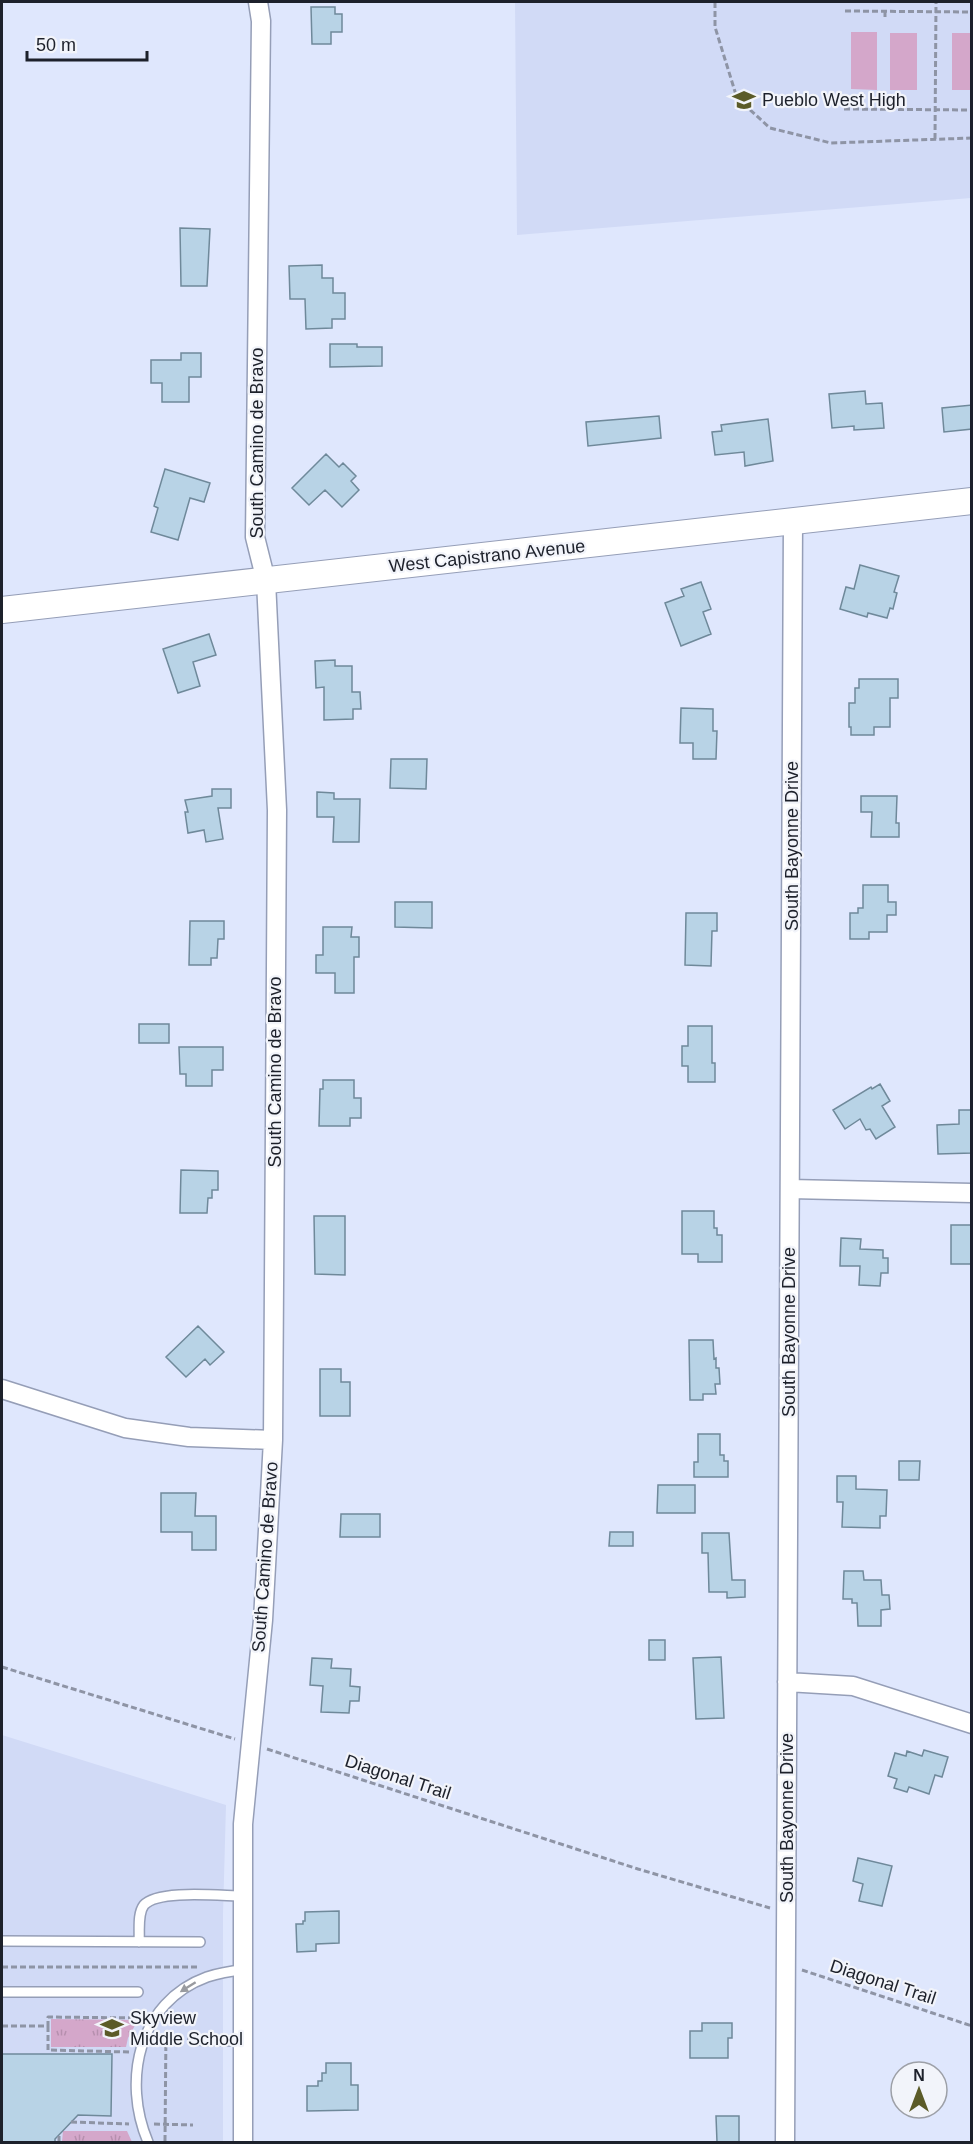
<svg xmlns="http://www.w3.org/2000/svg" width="973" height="2144" font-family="Arial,sans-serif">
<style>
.built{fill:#d1daf6}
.grass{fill:url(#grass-tufts)}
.park{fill:#d4a7ca}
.building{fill:#b8d3e6;stroke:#6f899a;stroke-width:1.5}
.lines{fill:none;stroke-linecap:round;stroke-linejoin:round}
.lane-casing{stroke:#959eb7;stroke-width:12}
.street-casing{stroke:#959eb7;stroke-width:21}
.secondary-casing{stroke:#959eb7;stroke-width:28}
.path{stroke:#8e94a5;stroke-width:3;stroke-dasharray:6 3;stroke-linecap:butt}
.lane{stroke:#fff;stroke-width:9}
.street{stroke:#fff;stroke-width:18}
.secondary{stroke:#fff;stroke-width:26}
.oneway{fill:#999ba0}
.labels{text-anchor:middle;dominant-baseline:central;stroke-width:4.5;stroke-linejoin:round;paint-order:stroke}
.poi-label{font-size:18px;fill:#1d212b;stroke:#f2f4fa;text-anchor:start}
.street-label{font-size:18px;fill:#1d212b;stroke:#f2f4fa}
</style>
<defs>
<pattern id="grass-tufts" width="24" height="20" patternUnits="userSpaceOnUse" patternTransform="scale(1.5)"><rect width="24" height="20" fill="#d4a7ca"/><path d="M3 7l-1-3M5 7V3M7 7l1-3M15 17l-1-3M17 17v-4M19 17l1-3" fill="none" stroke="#b68fae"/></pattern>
</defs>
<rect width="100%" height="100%" fill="#dfe7fd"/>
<!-- built -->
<path class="built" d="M515 2H971V198L517 235Z
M2 1735 226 1805 223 1914V2142H2Z"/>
<!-- grass -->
<path class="grass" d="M51 2019 138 2020 128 2038 126 2047H51Z
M63 2131H127L132 2142H62Z"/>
<!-- park -->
<path class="park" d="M851 32H877V90L851 89Z
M890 33H917V90H890Z
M952 33H971V90H952Z"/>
<!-- building -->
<path class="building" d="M311 7H335V14H342V32H331V44H312Z
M180 228 210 229 207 286H181Z
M322 265V278H333V293H345V319H332V328L306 329 305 299H290L289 266Z
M330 344H357V347H382V366L330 367Z
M181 353H201V377H189V402H162V383H151V360H181Z
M865 391 866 404 882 403 884 428 854 430V426L832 428 829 394Z
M972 405V429L944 432 942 408Z
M659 416 661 438 588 446 586 422Z
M768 419 773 461 745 466 744 452 715 455 712 432 722 431 721 425Z
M326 454 339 467 343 463 356 476 351 481 359 490 342 507 325 490 309 505 292 488Z
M165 469 210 483 204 502 190 498 178 540 151 532 158 508 154 506Z
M860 565 899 576 894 592 897 593 893 609 890 608 887 618 868 613 867 617 840 609 846 587 854 589Z
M701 582 711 609 703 612 711 634 681 646 665 603 684 596 681 589Z
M209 634 216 655 193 662 200 686 178 693 163 649Z
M335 660V666H352V692H360L361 709H353V719L324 720V687L316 688 315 661Z
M859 679H898V698H890V727H874V735H851V727H849V703H855V688H859Z
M681 708 713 709V731H717L716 759H693V743H680Z
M391 759H427L426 789 390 788Z
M212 789H231V808H218L223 839 206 842 204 830 188 833 185 812H188L185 800 212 796Z
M317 792 334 793V799H360L359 842H333L334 817H317Z
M861 796H897L896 823H899V837H871L872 812H861Z
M863 885H888V902H896V915H887V932H869V939H850V913H858V908H863Z
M395 902H432V928L395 927Z
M686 913H717V931H712L711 966 685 965Z
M190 921H224V939H218L217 958H211V965H189Z
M323 927H352L351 937H359V957H354V993H335V973H316V955H323Z
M139 1024H169V1043H139Z
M688 1026H712V1063H715V1082H688V1066H682V1046H688Z
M179 1047H223V1070H212V1086H186V1074H180Z
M323 1080H354V1098H361V1118H350V1126H319L320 1089H323Z
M880 1084 890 1101 882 1106 895 1127 876 1139 870 1129 866 1130 860 1119 845 1129 833 1110 871 1087 872 1089Z
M959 1110H972V1153L938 1154 937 1125 959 1124Z
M181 1170 218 1171V1190H212V1198H208L207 1213H180Z
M682 1211H714V1228H717V1235H722V1262H698V1254H682Z
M314 1216H345V1275L315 1274Z
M951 1225H972V1264H951Z
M841 1238 861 1239 860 1249 883 1250V1258H888V1273H881L880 1286 859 1285 860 1266H840Z
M198 1326 224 1352 210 1365 205 1359 186 1377 166 1357Z
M689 1340H713L714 1359 716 1358V1368H719L720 1384H715L716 1394H703V1400H690Z
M320 1369H341V1382H350V1416H320Z
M698 1434H720V1455H724V1461H728V1477H694V1462H698Z
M899 1461H920L919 1480H899Z
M837 1476H856V1489L887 1490 886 1516H880V1528L842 1527 843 1502H837Z
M658 1485H695V1513H657Z
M161 1493H196L195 1516H216V1550H192V1532H161Z
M341 1514H380V1537H340Z
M610 1532H633V1546H609Z
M702 1533H729L732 1580H745V1597L727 1598V1592H709L708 1553H702Z
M844 1571H863L864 1580H881L882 1595H889L890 1609 881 1610V1626H858L857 1603H852V1599H843Z
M649 1640H665V1660H649Z
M721 1657 724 1718 696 1719 693 1658Z
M312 1658 332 1659 331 1668 351 1669 350 1686 360 1687 359 1701H350L349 1713 321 1712 323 1686 310 1685Z
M924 1750 948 1757 942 1777 935 1775 929 1794 909 1787 907 1792 894 1788 897 1779 888 1776 895 1753 906 1756 907 1751 922 1756Z
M858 1858 892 1866 882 1906 859 1901 863 1884 853 1881Z
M339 1911V1943L316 1944V1951L297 1952 296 1924H303V1921H305V1912Z
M702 2023H732V2038H728V2058H690V2031H702Z
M2 2054H112L111 2116 78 2115 55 2139V2142H2Z
M326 2063H351V2085H358V2110L307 2111V2086H318V2081H322V2073H326Z
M716 2116H739V2142H717Z"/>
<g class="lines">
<!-- lane casing -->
<g class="lane-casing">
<path id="lane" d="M2 1941 200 1942
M139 1942C140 1931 137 1914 144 1905 158 1889 222 1896 244 1896
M2 1992H138
M193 2040 242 2041
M148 2142C122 2081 138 2002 207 1977 219 1973 231 1971 243 1970"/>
</g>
<!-- street casing -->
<g class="street-casing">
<path id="street" d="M790 1189 972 1193
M2 1389 125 1428 189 1437 273 1440
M787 1682 853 1686 972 1724
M243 2142V1824L263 1620 273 1440 277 810 266 581 255 537 261 21 258 2
M785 2142 793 521"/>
</g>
<!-- secondary casing -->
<g class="secondary-casing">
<path id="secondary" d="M2 610 972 501"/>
</g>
<!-- path -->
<path class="path" d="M715 2V27L737 98 770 128 831 143 972 138
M845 11 972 12
M885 17V9
M844 109 972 110
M935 139 936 2
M2 1667 235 1739
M267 1749 638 1869 770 1908
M2 1967H198
M802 1970 972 2026
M2 2026H48V2017L140 2018
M48 2026V2050L129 2052
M71 2122 129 2124
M154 2124 193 2125
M165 2141 166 2030
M59 2142V2134"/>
<!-- lane -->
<use href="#lane" class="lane"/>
<!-- street -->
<use href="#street" class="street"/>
<!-- secondary -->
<use href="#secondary" class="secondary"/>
</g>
<!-- one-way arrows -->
<defs><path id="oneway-solid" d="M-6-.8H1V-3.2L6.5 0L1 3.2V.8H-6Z" transform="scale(1.5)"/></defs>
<use class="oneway" href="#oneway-solid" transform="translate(188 1987) rotate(148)"/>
<!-- icons -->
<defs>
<g id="school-bare" transform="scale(1.8)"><path d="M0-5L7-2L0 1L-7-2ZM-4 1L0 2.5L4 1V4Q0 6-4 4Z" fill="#5b5b28" stroke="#f2f4fa" stroke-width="2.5" paint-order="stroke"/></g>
</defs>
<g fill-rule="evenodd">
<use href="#school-bare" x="744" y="100"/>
<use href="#school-bare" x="112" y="2028"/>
</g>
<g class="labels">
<!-- poi labels -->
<g class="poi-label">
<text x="762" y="100">Pueblo West High</text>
<text x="130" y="2018">Skyview<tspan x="130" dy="21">Middle School</tspan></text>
</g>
<!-- street labels -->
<g class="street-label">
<text transform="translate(257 443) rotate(-90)">South Camino de Bravo</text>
<text transform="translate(487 556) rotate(-6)">West Capistrano Avenue</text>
<text transform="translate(792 846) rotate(-90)">South Bayonne Drive</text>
<text transform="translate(275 1072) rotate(-90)">South Camino de Bravo</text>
<text transform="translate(789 1332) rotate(-90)">South Bayonne Drive</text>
<text transform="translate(265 1557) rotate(-86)">South Camino de Bravo</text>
<text transform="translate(398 1777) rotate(18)">Diagonal Trail</text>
<text transform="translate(787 1818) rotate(-90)">South Bayonne Drive</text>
<text transform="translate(883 1982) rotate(18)">Diagonal Trail</text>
</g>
</g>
<!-- border -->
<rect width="973" height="2144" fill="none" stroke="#1d212b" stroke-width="6"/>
<!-- north arrow -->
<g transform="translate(919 2090)"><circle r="28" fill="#f2f4fa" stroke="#9da0a7" stroke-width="1.5"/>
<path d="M0-4.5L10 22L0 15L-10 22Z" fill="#5b5b28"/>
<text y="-9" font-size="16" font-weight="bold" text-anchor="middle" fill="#1d212b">N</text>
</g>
<!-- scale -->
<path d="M27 51v9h120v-9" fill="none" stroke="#1d212b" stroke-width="3"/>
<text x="36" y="51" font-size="18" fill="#1d212b" stroke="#f2f4fa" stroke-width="4.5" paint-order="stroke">50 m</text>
</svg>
